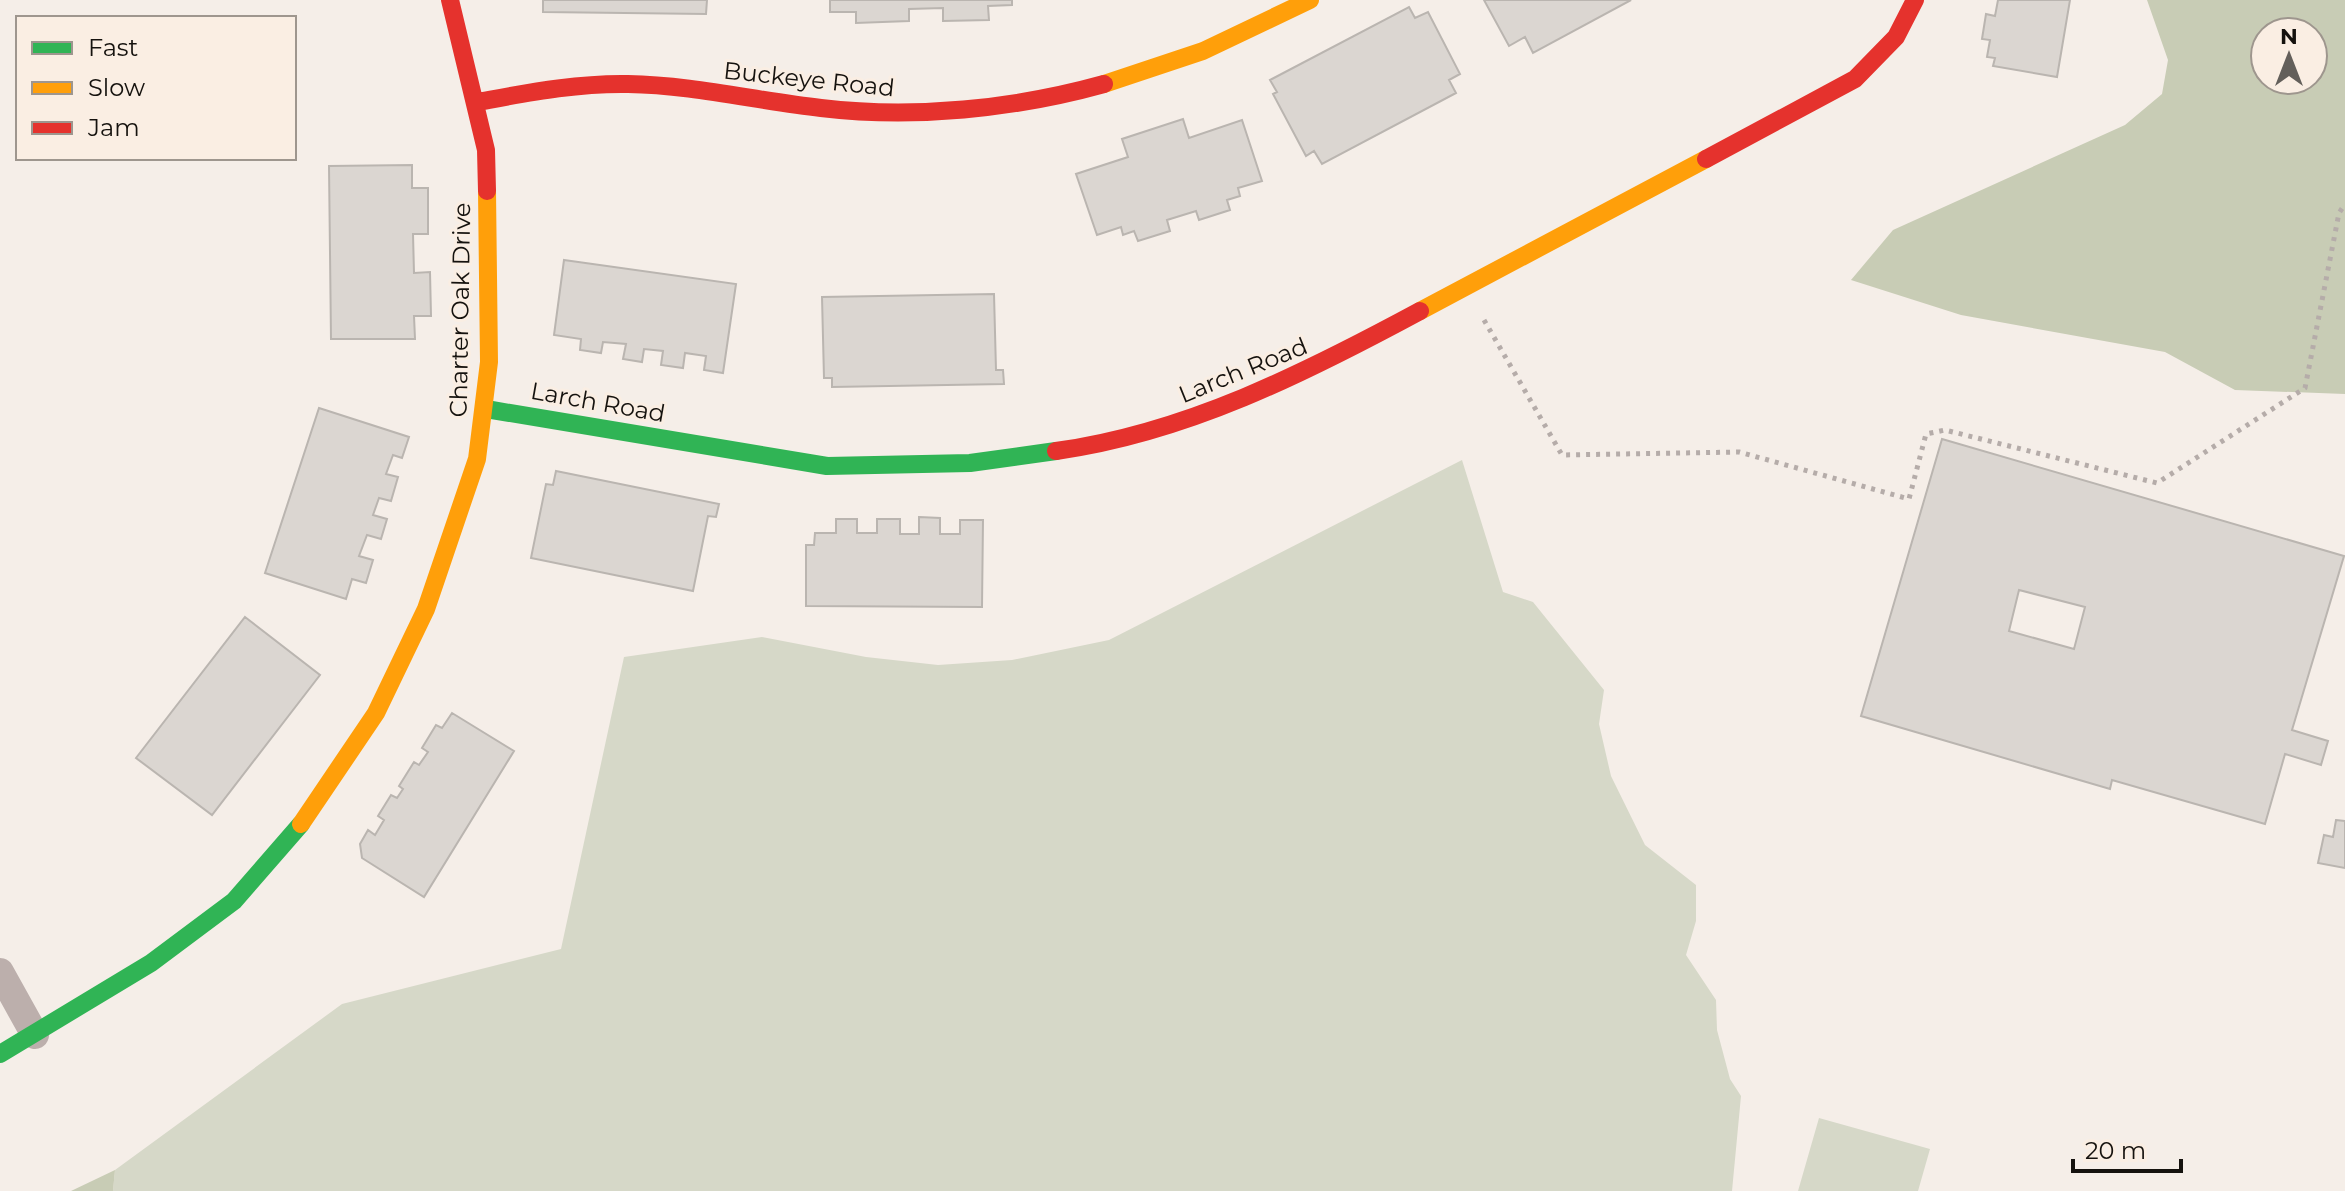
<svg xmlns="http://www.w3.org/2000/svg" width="2345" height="1191" font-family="Montserrat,sans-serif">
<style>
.green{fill:#d6d8c8}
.forest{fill:#c8ccb5;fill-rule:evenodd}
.building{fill:#dbd6d1;stroke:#bab5b0;stroke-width:2;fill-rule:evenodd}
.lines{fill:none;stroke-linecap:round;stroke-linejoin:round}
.path{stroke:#b5aca9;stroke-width:5;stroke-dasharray:4 6;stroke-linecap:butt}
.street{stroke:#bcafac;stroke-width:28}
.fast{stroke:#30b455;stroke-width:18}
.slow{stroke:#ff9f0a;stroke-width:18}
.jam{stroke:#e5322d;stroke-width:18}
.labels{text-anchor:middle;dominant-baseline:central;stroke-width:6;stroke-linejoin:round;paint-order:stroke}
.street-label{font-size:24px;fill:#15120e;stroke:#faeee3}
</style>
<rect width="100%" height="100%" fill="#f5eee8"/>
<!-- green -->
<path class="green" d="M1462 460 1503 592 1533 602 1604 690 1599 724 1611 776 1645 845 1696 885V921L1686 955 1716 1000 1717 1030 1730 1079 1741 1096 1732 1191H113L115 1170 342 1004 561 949 624 657 762 637 866 657 938 665 1012 660 1109 640Z
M1819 1118 1930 1149 1918 1191H1798Z"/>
<!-- forest -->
<path class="forest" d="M2147 0H2345V394L2235 390 2165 352 1961 315 1851 280 1893 230 2125 125 2162 94 2168 60ZM2265 32H2313V80H2265Z
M115 1170 113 1191H71Z"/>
<!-- building -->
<path class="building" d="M543 0H707L706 14 543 12Z
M830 0H1012V5L988 6 989 20 943 21V8L909 9V21L856 23V12H830Z
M1484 0H1631L1533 53 1525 37 1509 46Z
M1998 0H2070L2057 77 1993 66 1995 58 1987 57 1990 40 1982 39 1986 14 1995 16Z
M1409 7 1415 18 1428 12 1460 74 1449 80 1456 93 1322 164 1314 151 1306 156 1273 94 1277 92 1270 80Z
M1183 119 1189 138 1242 120 1262 181 1238 188 1240 196 1227 200 1230 210 1199 220 1196 211 1167 220 1170 231 1138 241 1134 231 1123 235 1121 227 1097 235 1076 174 1128 157 1122 139Z
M412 165V188H428V234H413L414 273 430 272 431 316H414L415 339H331L329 166Z
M564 260 736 284 723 373 704 370 706 356 685 353 683 368 661 365 663 351 644 349 642 362 623 359 626 344 603 342 601 353 580 350 581 339 554 335Z
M994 294 996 370H1003L1004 384 832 387V378H824L822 297Z
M319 408 409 437 402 458 393 455 386 474 398 477 391 501 379 498 373 515 387 519 381 539 367 535 359 556 373 560 366 583 352 579 346 599 265 573Z
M1942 439 2344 556 2292 730 2328 741 2321 765 2285 754 2265 824 2112 780 2110 789 1861 716ZM2019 590 2085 607 2074 649 2009 631Z
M556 471 719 504 716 517 708 516 693 591 531 558 546 484 553 485Z
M919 517 940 518V534H960V520H983L982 607 806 606V545H814L815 533H836V519H857V533H877V519H900V534H919Z
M245 617 320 675 212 815 136 758Z
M452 713 514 751 424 897 362 858 360 844 368 830 375 835 384 820 378 816 391 795 397 798 403 789 399 786 414 762 419 765 428 752 422 748 436 725 442 728Z
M2336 820 2345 821V868L2318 863 2324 835 2333 837Z"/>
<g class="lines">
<!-- path -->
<path class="path" d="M1484 320 1562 455 1739 452 1909 499 1926 434 1945 430 2157 483 2305 388 2339 213 2345 204"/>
<!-- street -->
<path class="street" d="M0 972 35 1035"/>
<!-- fast -->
<path class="fast" d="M486 409 827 466 970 463 1056 451
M0 1054 151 963 234 901 301 824"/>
<!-- slow -->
<path class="slow" d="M1104 84 1203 51 1310 0
M1420 311 1706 159
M301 824 376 713 426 609 477 459 489 362 487 191"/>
<!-- jam -->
<path class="jam" d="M450 0 486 150 487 191
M477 102C527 93 577 83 628 84 693 85 757 101 821 108 914 119 1014 109 1104 84
M1706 159 1855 79 1896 37 1915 0
M1056 451C1186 433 1305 373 1420 311"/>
</g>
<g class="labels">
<!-- street labels -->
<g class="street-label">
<text transform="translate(809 79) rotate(6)">Buckeye Road</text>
<text transform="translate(460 310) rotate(-89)">Charter Oak Drive</text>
<text transform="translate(1243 370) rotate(-22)">Larch Road</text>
<text transform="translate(598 402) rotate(10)">Larch Road</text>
</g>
</g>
<!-- legend -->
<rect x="16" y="16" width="280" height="144" fill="#faeee3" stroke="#9e968e" stroke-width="2"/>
<rect x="32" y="42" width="40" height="12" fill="#30b455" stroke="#9e968e" stroke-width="2"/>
<text x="88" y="56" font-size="24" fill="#15120e">Fast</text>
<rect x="32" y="82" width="40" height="12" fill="#ff9f0a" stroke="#9e968e" stroke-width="2"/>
<text x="88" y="96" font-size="24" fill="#15120e">Slow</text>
<rect x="32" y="122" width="40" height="12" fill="#e5322d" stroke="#9e968e" stroke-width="2"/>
<text x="88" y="136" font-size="24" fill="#15120e">Jam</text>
<!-- north arrow -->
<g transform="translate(2289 56)"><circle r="38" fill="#faeee3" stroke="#9e968e" stroke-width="2"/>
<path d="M0-6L14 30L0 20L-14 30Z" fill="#635f5a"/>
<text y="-12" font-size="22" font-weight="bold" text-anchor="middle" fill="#15120e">N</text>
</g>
<!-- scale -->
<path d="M2073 1159v12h108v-12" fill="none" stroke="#15120e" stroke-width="4"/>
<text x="2085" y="1159" font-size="24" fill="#15120e" stroke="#faeee3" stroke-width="6" paint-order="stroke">20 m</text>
</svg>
